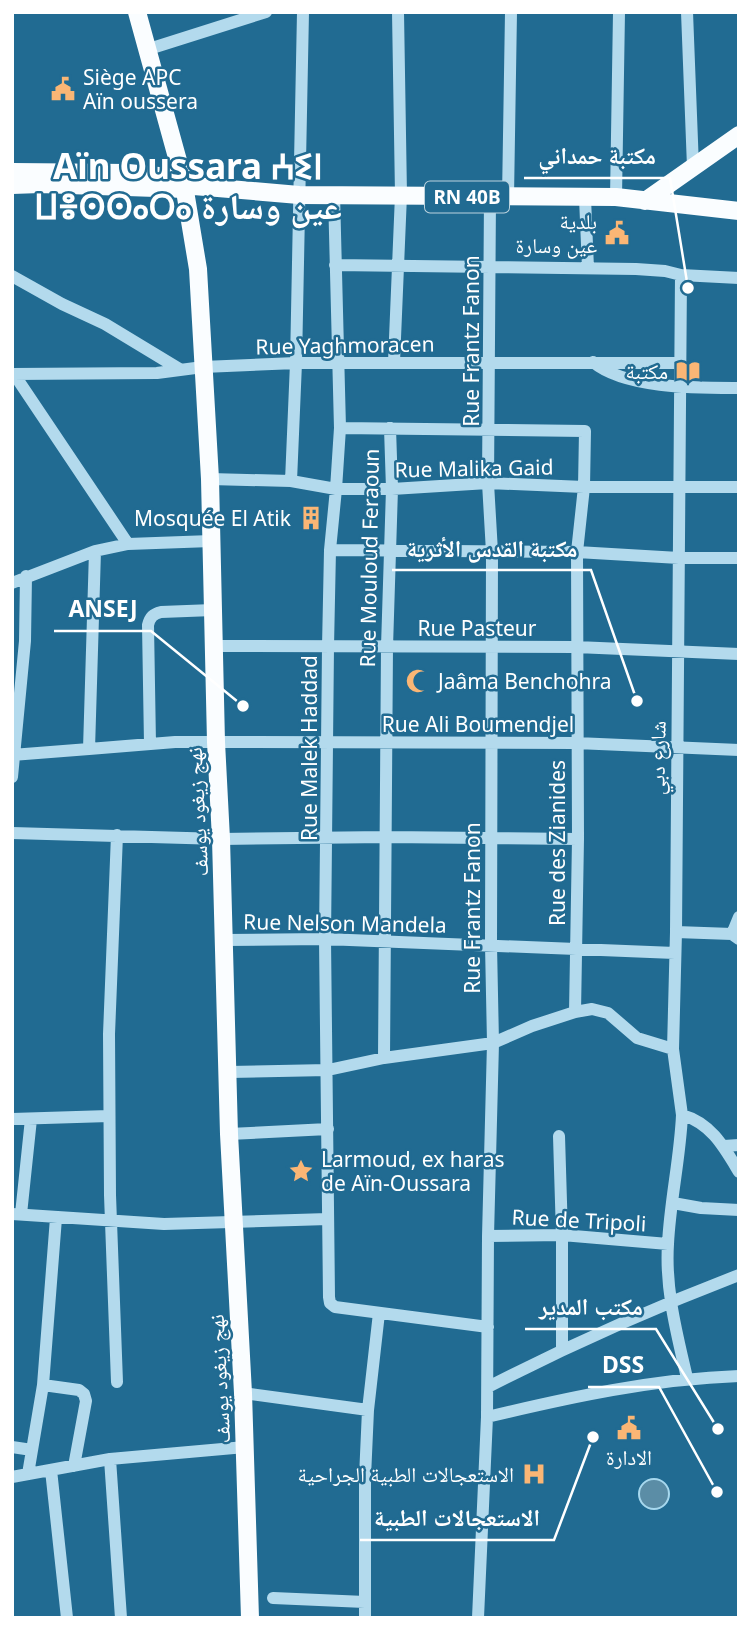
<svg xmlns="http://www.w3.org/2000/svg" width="751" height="1630" font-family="'Noto Sans','Noto Naskh Arabic','Noto Sans Tifinagh',sans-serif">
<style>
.water{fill:#5b8da6;stroke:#a7d8ee;stroke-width:2}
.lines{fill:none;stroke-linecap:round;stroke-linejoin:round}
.minor{stroke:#b3daed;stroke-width:12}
.major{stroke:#fafdff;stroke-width:18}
.labels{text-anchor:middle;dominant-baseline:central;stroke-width:5;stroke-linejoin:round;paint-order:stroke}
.shield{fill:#216b92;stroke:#bcd3de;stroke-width:2}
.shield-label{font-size:19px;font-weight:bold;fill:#fff}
.poi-label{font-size:21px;fill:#fff;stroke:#216b92;text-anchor:end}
.street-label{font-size:21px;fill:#fff;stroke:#216b92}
.town-label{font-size:35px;font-weight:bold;fill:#fff;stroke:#216b92}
.leader{fill:none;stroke:#fff;stroke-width:2.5}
.callout-dot{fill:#fff;stroke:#216b92;stroke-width:2.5}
.callout-label{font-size:23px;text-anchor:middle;font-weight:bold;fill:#fff;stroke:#216b92;stroke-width:5;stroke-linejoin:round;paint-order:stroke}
</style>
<rect width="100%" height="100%" fill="#216b92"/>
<!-- water -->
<path class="water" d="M639 1494a15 15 0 1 1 30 0a15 15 0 1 1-30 0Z"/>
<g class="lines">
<!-- minor -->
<path class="minor" d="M687 12 693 167
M149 49 266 12
M334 194 340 428 336 489 330 550 328 647 325 939 329 1297 330 1303 335 1307 488 1327
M508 197 511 12
M616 197 619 12
M585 198 588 268
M335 265 636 269 665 271 681 275 739 278
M681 275 676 932 673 1049 682 1115C711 1123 724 1147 739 1172
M12 276 62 304 105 324 181 370
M394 362 401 195 398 12
M593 362C625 389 698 388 739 388
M12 374 157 373 203 367 296 363H680
M14 374 128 544 211 541
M340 428 585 431 584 487 577 552 578 839 575 1012
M210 479 291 481 336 489H392L488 483 584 487H739
M291 481 296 363 303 12
M330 550 577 552 679 558H739
M95 551 89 749 175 742H216L576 743 739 750
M12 583 95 551 128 544
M214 646 576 647 739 654
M150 744 148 625C150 617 153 614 161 612L213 610
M12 755 89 749
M12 777 25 641 26 576
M12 833 221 839 387 837 578 839
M117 835 109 1034 110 1195 117 1382
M676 932 732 934 739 939
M732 934 739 917
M224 940 325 939 675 953
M384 1058 387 647 392 489 390 428
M229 1072 328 1070 384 1058 493 1043 532 1026 575 1012 592 1009 608 1013 637 1038 673 1049
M682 1115C680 1159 670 1201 668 1244 665 1290 677 1334 687 1378
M12 1119 109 1116
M229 1134 328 1129
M559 1136 562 1235V1349
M724 1146 739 1145
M673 1203 701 1208 739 1210
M12 1214 164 1224 328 1219
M21 1214 31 1119
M488 1236 562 1235 668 1244
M43 1385 79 1390 84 1394 86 1401 74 1466
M488 1387C570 1345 653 1308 739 1275
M243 1393 368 1410 365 1477V1618
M368 1410 379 1313
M487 1417C571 1397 653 1379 739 1376
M12 1447 32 1450
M110 1459 121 1618
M51 1470 67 1618
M28 1474 43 1385 56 1218
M12 1477 110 1459 245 1447
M273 1598 365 1602
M478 1618 487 1417 488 1236 493 1043 491 945 492 552 488 483 490 197"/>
<!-- major -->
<path class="major" d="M137 12 183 179 198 269 210 479 216 742 221 839 229 1134 243 1393 250 1618
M12 172 128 173 179 178
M12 185 40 184 185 189 194 186 299 195 616 197 739 211
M645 201 739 135"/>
</g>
<!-- icons -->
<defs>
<g id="civic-bare" transform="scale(1.89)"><path d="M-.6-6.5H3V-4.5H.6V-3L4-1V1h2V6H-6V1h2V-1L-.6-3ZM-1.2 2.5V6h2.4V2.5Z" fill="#fab675" stroke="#216b92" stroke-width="2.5" paint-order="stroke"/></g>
<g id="library-bare" transform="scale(1.89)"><path d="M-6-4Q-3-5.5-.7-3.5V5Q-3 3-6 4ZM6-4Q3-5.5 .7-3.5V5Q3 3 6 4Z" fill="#fab675" stroke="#216b92" stroke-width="2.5" paint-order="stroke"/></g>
<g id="building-bare" transform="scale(1.89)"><path d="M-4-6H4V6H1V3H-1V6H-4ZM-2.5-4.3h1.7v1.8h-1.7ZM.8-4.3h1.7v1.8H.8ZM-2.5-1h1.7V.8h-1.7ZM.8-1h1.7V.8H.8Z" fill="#fab675" stroke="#216b92" stroke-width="2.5" paint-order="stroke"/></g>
<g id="mosque-bare" transform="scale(1.89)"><path d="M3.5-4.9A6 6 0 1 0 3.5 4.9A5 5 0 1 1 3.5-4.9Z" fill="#fab675" stroke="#216b92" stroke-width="2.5" paint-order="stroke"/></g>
<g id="sight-bare" transform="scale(1.89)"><path d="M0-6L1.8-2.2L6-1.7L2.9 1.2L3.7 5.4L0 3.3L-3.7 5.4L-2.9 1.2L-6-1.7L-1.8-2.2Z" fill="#fab675" stroke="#216b92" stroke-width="2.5" paint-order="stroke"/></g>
<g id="hospital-bare" transform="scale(1.89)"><path d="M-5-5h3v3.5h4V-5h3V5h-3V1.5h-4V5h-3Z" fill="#fab675" stroke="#216b92" stroke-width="2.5" paint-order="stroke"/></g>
</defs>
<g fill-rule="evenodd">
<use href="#civic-bare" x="63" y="89"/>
<use href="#civic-bare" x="617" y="233"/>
<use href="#library-bare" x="688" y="371"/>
<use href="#building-bare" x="311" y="518"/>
<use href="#mosque-bare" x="418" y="681"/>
<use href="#sight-bare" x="301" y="1171"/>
<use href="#civic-bare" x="629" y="1428"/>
<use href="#hospital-bare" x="534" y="1474"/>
</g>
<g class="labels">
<!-- shield labels -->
<rect class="shield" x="425" y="181.5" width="84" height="31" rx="5"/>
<g class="shield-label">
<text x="467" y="197">RN 40B</text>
</g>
<!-- poi labels -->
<g class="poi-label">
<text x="83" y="77" text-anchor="start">Siège APC<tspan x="83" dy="24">Aïn oussera</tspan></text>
<text x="597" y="221">بلدية<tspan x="597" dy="24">عين وسارة</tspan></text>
<text x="668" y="371">مكتبة</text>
<text x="291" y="518">Mosquée El Atik</text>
<text x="438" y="681" text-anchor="start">Jaâma Benchohra</text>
<text x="321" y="1159" text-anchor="start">Larmoud, ex haras<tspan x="321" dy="24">de Aïn-Oussara</tspan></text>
<text x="629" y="1457" text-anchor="middle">الادارة</text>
<text x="514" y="1474">الاستعجالات الطبية الجراحية</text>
</g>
<!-- street labels -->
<g class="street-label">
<text transform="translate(471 341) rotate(-90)">Rue Frantz Fanon</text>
<text transform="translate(345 345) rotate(-1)">Rue Yaghmoracen</text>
<text transform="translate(474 468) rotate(-1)">Rue Malika Gaid</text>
<text transform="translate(369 558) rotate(-89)">Rue Mouloud Feraoun</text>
<text x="477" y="628">Rue Pasteur</text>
<text x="478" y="724">Rue Ali Boumendjel</text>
<text transform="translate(309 748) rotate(-90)">Rue Malek Haddad</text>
<text transform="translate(657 758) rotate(-89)">شارع دبي</text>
<text transform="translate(197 812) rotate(-93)">نهج زيغود يوسف</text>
<text transform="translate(557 843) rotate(-90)">Rue des Zianides</text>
<text transform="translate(472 908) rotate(-90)">Rue Frantz Fanon</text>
<text transform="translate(345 923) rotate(1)">Rue Nelson Mandela</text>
<text transform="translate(579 1220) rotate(3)">Rue de Tripoli</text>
<text transform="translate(219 1379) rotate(-93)">نهج زيغود يوسف</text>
</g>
<!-- town labels -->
<g class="town-label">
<text x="188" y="165">Aïn Oussara ⵄⵉⵏ<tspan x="188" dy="40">ⵡⴻⵙⵙⴰⵔⴰ عين وسارة</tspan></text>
</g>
</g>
<!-- callouts -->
<path class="leader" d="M688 288L670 178H524M637 701L591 570H392M243 706L151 631H54M718 1429L656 1329H525M717 1492L659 1387H588M593 1437L554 1540H360"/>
<g class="callout-dot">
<circle cx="688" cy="288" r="7"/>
<circle cx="637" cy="701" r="7"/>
<circle cx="243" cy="706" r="7"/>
<circle cx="718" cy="1429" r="7"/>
<circle cx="717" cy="1492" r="7"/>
<circle cx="593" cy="1437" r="7"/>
</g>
<g class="callout-label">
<text x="597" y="164">مكتبة حمداني</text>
<text x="492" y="557">مكتبة القدس الأثرية</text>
<text x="103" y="617">ANSEJ</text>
<text x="591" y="1315">مكتب المدير</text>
<text x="623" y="1373">DSS</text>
<text x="457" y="1526">الاستعجالات الطبية</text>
</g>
<!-- border -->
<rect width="751" height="1630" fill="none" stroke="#ffffff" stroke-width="28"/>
</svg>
